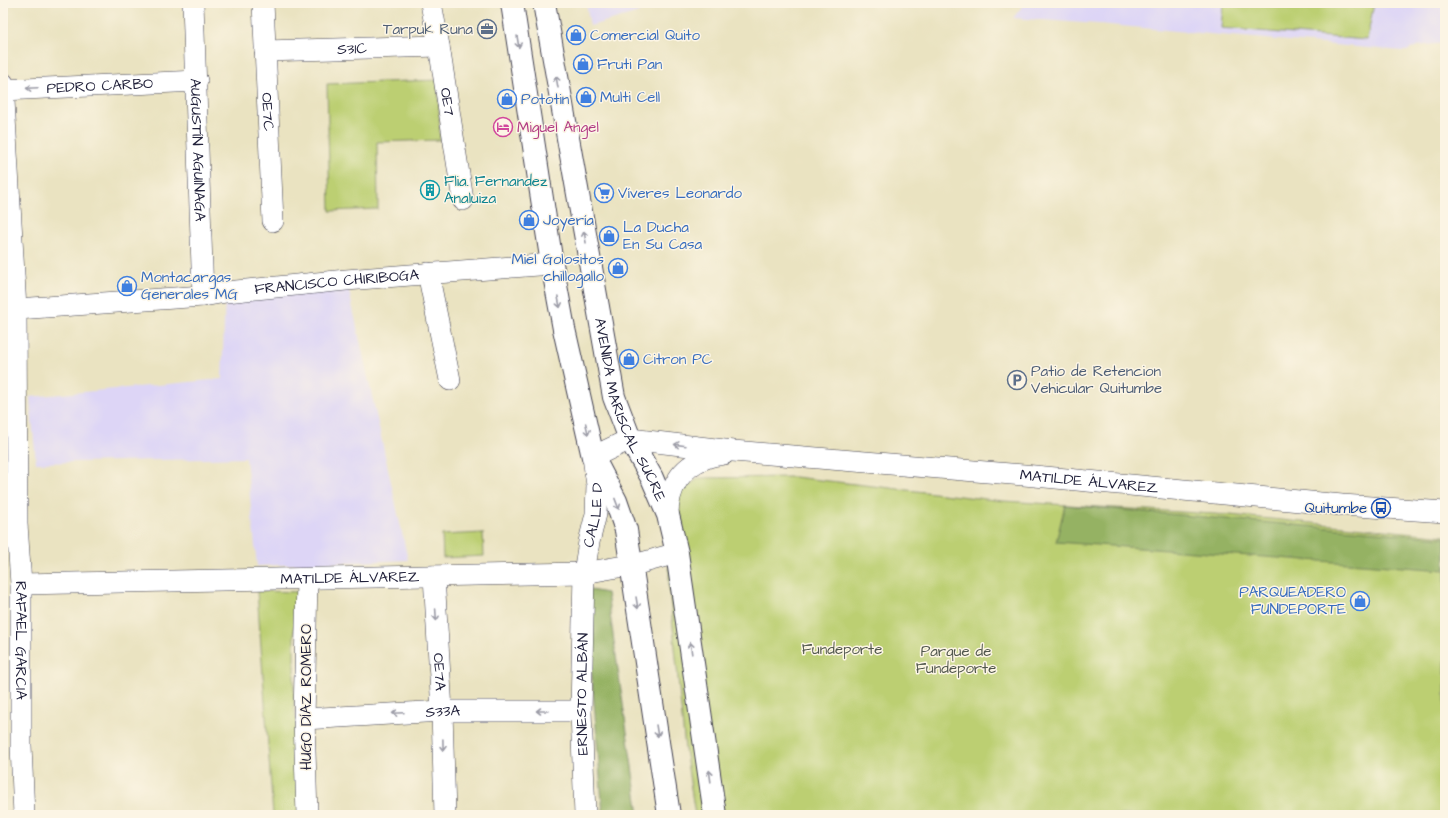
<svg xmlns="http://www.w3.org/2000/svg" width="1448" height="818" font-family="'Architects Daughter',sans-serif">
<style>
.built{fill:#ddd5f6}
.green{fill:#bccf72;stroke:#6f7856}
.forest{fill:#95b264;stroke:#5c6a50}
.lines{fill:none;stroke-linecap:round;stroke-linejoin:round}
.minor-casing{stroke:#403f4f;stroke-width:22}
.major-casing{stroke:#403f4f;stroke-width:24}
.minor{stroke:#fff;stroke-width:21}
.major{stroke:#fff;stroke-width:22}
.oneway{stroke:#9c9ca7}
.labels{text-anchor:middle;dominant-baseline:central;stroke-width:3;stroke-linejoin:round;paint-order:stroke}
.service-label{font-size:15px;fill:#4e5e75;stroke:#fcf5e5;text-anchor:end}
.shop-label{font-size:15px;fill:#366cbe;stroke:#fcf5e5;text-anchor:start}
.street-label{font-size:15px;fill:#22223b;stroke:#fcf5e5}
.hotel-label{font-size:15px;fill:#b23c85;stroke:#fcf5e5;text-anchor:start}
.culture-label{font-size:15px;fill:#0d838f;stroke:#fcf5e5;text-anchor:start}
.transit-label{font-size:15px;fill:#164399;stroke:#fcf5e5;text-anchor:end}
.park-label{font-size:15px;fill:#50564c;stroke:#fcf5e5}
</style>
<rect width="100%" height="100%" fill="#fcf5e5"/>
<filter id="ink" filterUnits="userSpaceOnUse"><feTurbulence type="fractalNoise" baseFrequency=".025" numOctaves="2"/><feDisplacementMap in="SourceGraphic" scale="8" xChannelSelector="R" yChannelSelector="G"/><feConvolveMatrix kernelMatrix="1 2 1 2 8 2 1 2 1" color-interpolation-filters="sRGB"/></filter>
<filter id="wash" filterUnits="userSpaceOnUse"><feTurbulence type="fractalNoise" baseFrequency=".012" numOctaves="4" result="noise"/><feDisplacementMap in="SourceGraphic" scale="16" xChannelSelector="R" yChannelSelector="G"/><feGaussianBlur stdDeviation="0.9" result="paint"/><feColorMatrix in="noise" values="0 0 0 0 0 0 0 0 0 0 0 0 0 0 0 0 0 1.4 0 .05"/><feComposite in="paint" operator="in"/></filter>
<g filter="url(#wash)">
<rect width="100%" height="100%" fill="#eae3c1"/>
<!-- built -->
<path class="built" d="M586 3H670L590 26Z
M1025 3H1445V43L1417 46 1407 51H1402L1099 24 1013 18Z
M347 282 408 560 257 566 246 458 36 463 30 397 222 379 225 294Z
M17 320 21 519 3 521V321Z"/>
<!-- green -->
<path class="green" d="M1223 3H1374L1367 40 1221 28Z
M438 80 440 140 377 142 378 209 330 211 327 84Z
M794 477 1003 501 1229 515 1445 536V815H695L685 749 669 587V525L675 495 699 478Z
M483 533 484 556 443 558 442 535Z
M257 591 304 592V613L294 627V705L312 815H273Z"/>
<!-- forest -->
<path class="forest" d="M1065 505 1445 538V570L1056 542Z
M585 589 607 593 639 815H603Z"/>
</g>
<g filter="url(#ink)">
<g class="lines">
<!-- minor casing -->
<g class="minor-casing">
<g id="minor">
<path id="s1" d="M193 3 203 296"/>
<path id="s2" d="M263 3 273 221"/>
<path id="s3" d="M431 3 439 46 463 200"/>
<path id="s4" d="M265 51 439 46"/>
<path id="s5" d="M3 83 16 309 17 524 21 584V745L24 815"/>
<path id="s6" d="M3 90 197 81"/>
<path d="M428 273 450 380"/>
<path id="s7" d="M3 310 203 296 226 292 346 280 552 264"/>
<path d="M668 515C668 490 680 467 706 458 712 456 718 455 724 454"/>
<path id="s8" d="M434 576 442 711 445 815"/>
<path d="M307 579 304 719 307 815"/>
<path id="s9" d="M21 584 584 573 641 563 677 553"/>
<path id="s10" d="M304 719 442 711H581"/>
<path id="s11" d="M585 815 581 711 584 573 589 542 596 514 597 485 593 457 630 439 733 451 1024 475 1342 505 1445 512"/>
</g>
</g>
<!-- major casing -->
<g class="major-casing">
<g id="major">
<path d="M512 3 552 264 564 329 593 457 616 501 626 530 669 815"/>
<path id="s12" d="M544 3 614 397 630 439 652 478 668 515 677 553 715 815"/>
</g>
</g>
<!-- minor -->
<use href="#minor" class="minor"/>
<!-- major -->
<use href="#major" class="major"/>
</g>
<!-- one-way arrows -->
<defs><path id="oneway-shaft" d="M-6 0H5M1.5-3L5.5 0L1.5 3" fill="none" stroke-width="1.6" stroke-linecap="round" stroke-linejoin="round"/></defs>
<g class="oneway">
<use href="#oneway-shaft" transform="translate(518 42) rotate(81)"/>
<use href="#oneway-shaft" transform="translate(557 82) rotate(-100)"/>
<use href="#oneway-shaft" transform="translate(32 88) rotate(177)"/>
<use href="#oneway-shaft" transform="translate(585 237) rotate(-100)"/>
<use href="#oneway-shaft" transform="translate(559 302) rotate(79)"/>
<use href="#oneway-shaft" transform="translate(587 429) rotate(77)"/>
<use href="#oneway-shaft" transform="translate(680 445) rotate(-173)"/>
<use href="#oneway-shaft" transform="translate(617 504) rotate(69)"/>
<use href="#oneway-shaft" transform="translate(637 603) rotate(81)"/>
<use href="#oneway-shaft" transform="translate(436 615) rotate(86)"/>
<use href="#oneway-shaft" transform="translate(691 648) rotate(-98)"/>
<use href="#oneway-shaft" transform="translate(542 711) rotate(180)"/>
<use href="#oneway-shaft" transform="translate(398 713) rotate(177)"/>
<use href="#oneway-shaft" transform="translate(657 731) rotate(81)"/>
<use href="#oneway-shaft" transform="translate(443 745) rotate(89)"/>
<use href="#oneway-shaft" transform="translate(710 776) rotate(-98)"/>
</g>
</g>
<!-- icons -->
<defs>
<g id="office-ring" transform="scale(1)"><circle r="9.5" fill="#fcf5e5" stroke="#5c6f8a" stroke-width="1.5"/><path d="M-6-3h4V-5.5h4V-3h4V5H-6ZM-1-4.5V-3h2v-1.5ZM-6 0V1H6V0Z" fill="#5c6f8a"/></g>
<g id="shop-ring" transform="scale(1)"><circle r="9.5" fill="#fcf5e5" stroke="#3f7fe0" stroke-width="1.5"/><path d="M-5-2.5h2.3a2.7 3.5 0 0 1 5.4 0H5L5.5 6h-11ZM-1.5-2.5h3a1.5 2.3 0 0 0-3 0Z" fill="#3f7fe0"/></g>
<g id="hotel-ring" transform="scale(1)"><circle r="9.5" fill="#fcf5e5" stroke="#d1479c" stroke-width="1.5"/><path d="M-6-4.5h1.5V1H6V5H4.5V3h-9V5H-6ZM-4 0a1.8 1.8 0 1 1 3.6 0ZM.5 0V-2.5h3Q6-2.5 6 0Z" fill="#d1479c"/></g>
<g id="building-ring" transform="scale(1)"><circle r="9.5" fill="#fcf5e5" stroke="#0f9aa8" stroke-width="1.5"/><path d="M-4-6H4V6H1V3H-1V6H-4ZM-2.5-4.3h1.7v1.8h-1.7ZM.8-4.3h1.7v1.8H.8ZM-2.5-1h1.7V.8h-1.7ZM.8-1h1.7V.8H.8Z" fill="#0f9aa8"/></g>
<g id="supermarket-ring" transform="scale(1)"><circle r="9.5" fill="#fcf5e5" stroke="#3f7fe0" stroke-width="1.5"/><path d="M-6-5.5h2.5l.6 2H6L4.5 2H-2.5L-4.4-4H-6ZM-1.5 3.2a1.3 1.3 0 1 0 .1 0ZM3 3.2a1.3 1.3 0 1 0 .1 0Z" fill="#3f7fe0"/></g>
<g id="parking-ring" transform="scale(1)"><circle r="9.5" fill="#fcf5e5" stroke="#5c6f8a" stroke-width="1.5"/><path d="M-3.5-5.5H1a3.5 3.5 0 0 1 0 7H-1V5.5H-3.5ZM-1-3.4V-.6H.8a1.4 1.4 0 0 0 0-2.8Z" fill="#5c6f8a"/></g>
<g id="bus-ring" transform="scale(1)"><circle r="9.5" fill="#fcf5e5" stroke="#1a4fb4" stroke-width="1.5"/><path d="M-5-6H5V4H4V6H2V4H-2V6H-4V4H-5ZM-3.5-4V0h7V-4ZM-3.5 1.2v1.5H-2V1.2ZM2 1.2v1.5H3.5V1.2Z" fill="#1a4fb4"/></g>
</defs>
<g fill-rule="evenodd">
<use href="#office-ring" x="487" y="29"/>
<use href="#shop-ring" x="576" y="35"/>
<use href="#shop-ring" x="583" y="64"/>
<use href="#shop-ring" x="586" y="97"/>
<use href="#shop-ring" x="507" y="99"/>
<use href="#hotel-ring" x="503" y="127"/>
<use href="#building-ring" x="430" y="190"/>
<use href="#supermarket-ring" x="604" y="193"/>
<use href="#shop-ring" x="529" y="220"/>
<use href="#shop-ring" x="609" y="236"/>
<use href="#shop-ring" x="618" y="268"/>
<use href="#shop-ring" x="127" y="286"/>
<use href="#shop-ring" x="629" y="359"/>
<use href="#parking-ring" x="1017" y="380"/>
<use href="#bus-ring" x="1381" y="508"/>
<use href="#shop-ring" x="1360" y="601"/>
</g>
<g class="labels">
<!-- service labels -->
<g class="service-label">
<text x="473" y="29">Tarpuk Runa</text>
<text x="1031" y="371" text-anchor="start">Patio de Retencion<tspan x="1031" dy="17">Vehicular Quitumbe</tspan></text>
</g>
<!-- shop labels -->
<g class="shop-label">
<text x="590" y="35">Comercial Quito</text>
<text x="597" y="64">Fruti Pan</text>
<text x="600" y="97">Multi Cell</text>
<text x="521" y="99">Pototin</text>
<text x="618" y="193">Víveres Leonardo</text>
<text x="543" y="220">Joyería</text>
<text x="623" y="227">La Ducha<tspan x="623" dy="17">En Su Casa</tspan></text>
<text x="604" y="259" text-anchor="end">Miel Golositos<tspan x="604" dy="17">chillogallo</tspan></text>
<text x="141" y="277">Montacargas<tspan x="141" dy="17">Generales MG</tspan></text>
<text x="643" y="359">Citron PC</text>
<text x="1346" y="592" text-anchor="end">PARQUEADERO<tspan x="1346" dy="17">FUNDEPORTE</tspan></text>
</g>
<!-- street labels -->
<g class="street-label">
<text stroke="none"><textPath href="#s4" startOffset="87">S31C</textPath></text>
<text stroke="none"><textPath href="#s6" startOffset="97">PEDRO CARBO</textPath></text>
<text stroke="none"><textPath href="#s3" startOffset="100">OE7</textPath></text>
<text stroke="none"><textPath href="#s2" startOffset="109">OE7C</textPath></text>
<text stroke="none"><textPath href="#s1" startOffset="147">AUGUSTÍN AGUINAGA</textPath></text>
<text stroke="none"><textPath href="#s7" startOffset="335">FRANCISCO CHIRIBOGA</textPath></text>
<text stroke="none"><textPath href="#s12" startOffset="417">AVENIDA MARISCAL SUCRE</textPath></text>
<text stroke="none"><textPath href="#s11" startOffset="862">MATILDE ÁLVAREZ</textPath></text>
<text stroke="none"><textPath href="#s11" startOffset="301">CALLE D</textPath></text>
<text stroke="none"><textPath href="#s9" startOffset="329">MATILDE ÁLVAREZ</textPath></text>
<text stroke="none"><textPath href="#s5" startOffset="558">RAFAEL GARCIA</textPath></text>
<text stroke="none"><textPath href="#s8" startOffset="96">OE7A</textPath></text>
<text stroke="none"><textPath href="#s11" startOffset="121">ERNESTO ALBÁN</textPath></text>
<text transform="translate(306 697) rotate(-90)">HUGO DÍAZ ROMERO</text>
<text stroke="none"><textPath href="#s10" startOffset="139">S33A</textPath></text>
</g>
<!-- hotel labels -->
<g class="hotel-label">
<text x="517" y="127">Miguel Angel</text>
</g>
<!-- culture labels -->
<g class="culture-label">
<text x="444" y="181">Flia. Fernandez<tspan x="444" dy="17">Analuiza</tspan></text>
</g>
<!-- transit labels -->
<g class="transit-label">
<text x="1367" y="508">Quitumbe</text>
</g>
<!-- park labels -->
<g class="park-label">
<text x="842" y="649">Fundeporte</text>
<text x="956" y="651">Parque de<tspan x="956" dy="17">Fundeporte</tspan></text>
</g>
</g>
<!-- margin -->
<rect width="1448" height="818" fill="none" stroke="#fcf5e5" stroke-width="16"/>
</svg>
